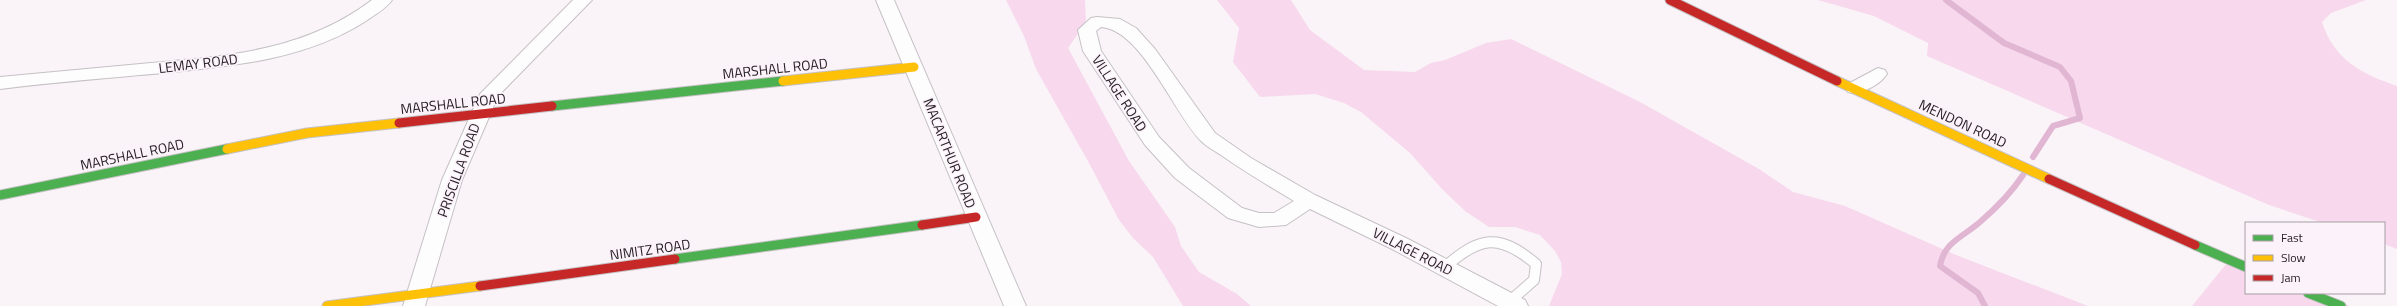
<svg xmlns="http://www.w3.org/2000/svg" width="2397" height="306" font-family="'Titillium Web',sans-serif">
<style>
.green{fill:#f7d8ec}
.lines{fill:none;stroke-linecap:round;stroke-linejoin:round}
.stream{stroke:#e0b6d3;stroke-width:6}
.lane-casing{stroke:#c5c1c4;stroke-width:12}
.street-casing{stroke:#c5c1c4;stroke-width:2}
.fast-casing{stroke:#c5c1c4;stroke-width:11}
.slow-casing{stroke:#c5c1c4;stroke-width:11}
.jam-casing{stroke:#c5c1c4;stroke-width:11}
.lane{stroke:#fefdfe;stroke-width:10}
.street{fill:#fefdfe;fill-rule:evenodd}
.fast{stroke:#4caf50;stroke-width:9}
.slow{stroke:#ffc107;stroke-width:9}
.jam{stroke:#c62828;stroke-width:9}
.labels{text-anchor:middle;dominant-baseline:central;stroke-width:3.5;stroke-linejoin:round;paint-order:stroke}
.street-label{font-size:14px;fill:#262225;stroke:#fcf2f9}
</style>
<rect width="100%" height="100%" fill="#faf4f8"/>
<!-- green -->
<path class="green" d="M1006 0H1085L1086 22 1068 48 1129 161 1175 227 1181 246 1199 272 1237 294 1251 306H1183L1153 257 1133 238 1119 220 1089 163 1036 69 1024 36Z
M1217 0H1291L1310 30 1364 70 1415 72 1431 63 1445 60 1486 43 1511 39 1640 102 1759 169 1793 192 1845 206 1956 255 2088 306H1549L1562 274 1561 262 1555 251 1540 235 1515 227H1489L1465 211 1442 189 1410 153 1361 112 1344 103 1315 94 1260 97 1233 62 1239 28Z
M1818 0H2366L2331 13 2322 22C2334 60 2362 74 2397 86V249L2384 244V223H2323L2269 205 1927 56 1928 43 1874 16Z
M2227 263 2246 267V293H2315L2350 306H2192Z"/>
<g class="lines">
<!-- stream -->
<path class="stream" d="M1946 0 2004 43 2060 67 2071 81 2080 118 2053 126 2033 157
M1985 306 1978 293 1940 266C1944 242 1963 237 1980 222 1995 209 2012 192 2023 175"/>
<!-- lane casing -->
<g class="lane-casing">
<path id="lane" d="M1445 267C1480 236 1499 233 1536 264L1534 280 1510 301"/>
</g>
<!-- street casing -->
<g class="street-casing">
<path id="street" d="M372 0H392C386 9 374 15 366 21 305 60 233 66 163 73 108 78 54 82 0 89V77C50 72 101 68 151 63 231 56 306 50 372 0Z
M573 0H592L498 96 462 180 425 306H403L442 180 480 94Z
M876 0H894L1026 306H1004Z
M1097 17 1120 19 1136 28 1155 49 1215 133 1251 158 1315 195 1408 239 1525 300 1528 306H1498L1392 249 1310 209 1286 225 1259 227 1228 218 1175 178 1145 145 1083 51 1078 30 1091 18ZM1101 27C1142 30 1174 114 1201 141 1207 147 1215 151 1221 155 1245 172 1269 186 1294 201L1274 213H1259L1242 208 1189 168 1159 137 1101 51 1096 31Z
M1878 68 1885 70 1887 74C1880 85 1861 95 1848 92L1846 88 1848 84Z"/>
</g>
<!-- fast casing -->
<g class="fast-casing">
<path id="fast" d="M552 106 783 81
M0 195 227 149
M2195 245 2246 267
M675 259 922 225
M2308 293 2341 306"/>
</g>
<!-- slow casing -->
<g class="slow-casing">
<path id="slow" d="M783 81 914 67
M1837 81 2049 179
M227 149 307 133 399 123
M327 306 480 286"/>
</g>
<!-- jam casing -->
<g class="jam-casing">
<path id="jam" d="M1670 0 1837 81
M399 123 552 106
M2049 179 2195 245
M922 225 976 217
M480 286 675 259"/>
</g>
<!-- lane -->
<use href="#lane" class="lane"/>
<!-- street -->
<use href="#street" class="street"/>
<!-- fast -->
<use href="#fast" class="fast"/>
<!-- slow -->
<use href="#slow" class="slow"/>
<!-- jam -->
<use href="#jam" class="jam"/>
</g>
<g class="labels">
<!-- street labels -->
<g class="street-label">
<text transform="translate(198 63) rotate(-7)">LEMAY ROAD</text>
<text transform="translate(775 68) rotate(-6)">MARSHALL ROAD</text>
<text transform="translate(1120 93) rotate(57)">VILLAGE ROAD</text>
<text transform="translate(453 103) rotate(-6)">MARSHALL ROAD</text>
<text transform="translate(1963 123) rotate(25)">MENDON ROAD</text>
<text transform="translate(950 153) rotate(68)">MACARTHUR ROAD</text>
<text transform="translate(132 154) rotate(-12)">MARSHALL ROAD</text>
<text transform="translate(458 170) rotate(-70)">PRISCILLA ROAD</text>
<text transform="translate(650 249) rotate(-8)">NIMITZ ROAD</text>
<text transform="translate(1413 251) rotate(27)">VILLAGE ROAD</text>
</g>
</g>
<!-- legend -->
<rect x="2245" y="222" width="140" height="72" fill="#fcf2f9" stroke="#a69fa4"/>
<rect x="2253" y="235" width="20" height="6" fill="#4caf50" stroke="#a69fa4"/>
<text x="2281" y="242" font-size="12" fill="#262225">Fast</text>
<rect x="2253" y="255" width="20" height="6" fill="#ffc107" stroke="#a69fa4"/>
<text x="2281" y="262" font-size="12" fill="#262225">Slow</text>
<rect x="2253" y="275" width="20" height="6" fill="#c62828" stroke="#a69fa4"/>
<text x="2281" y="282" font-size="12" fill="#262225">Jam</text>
</svg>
